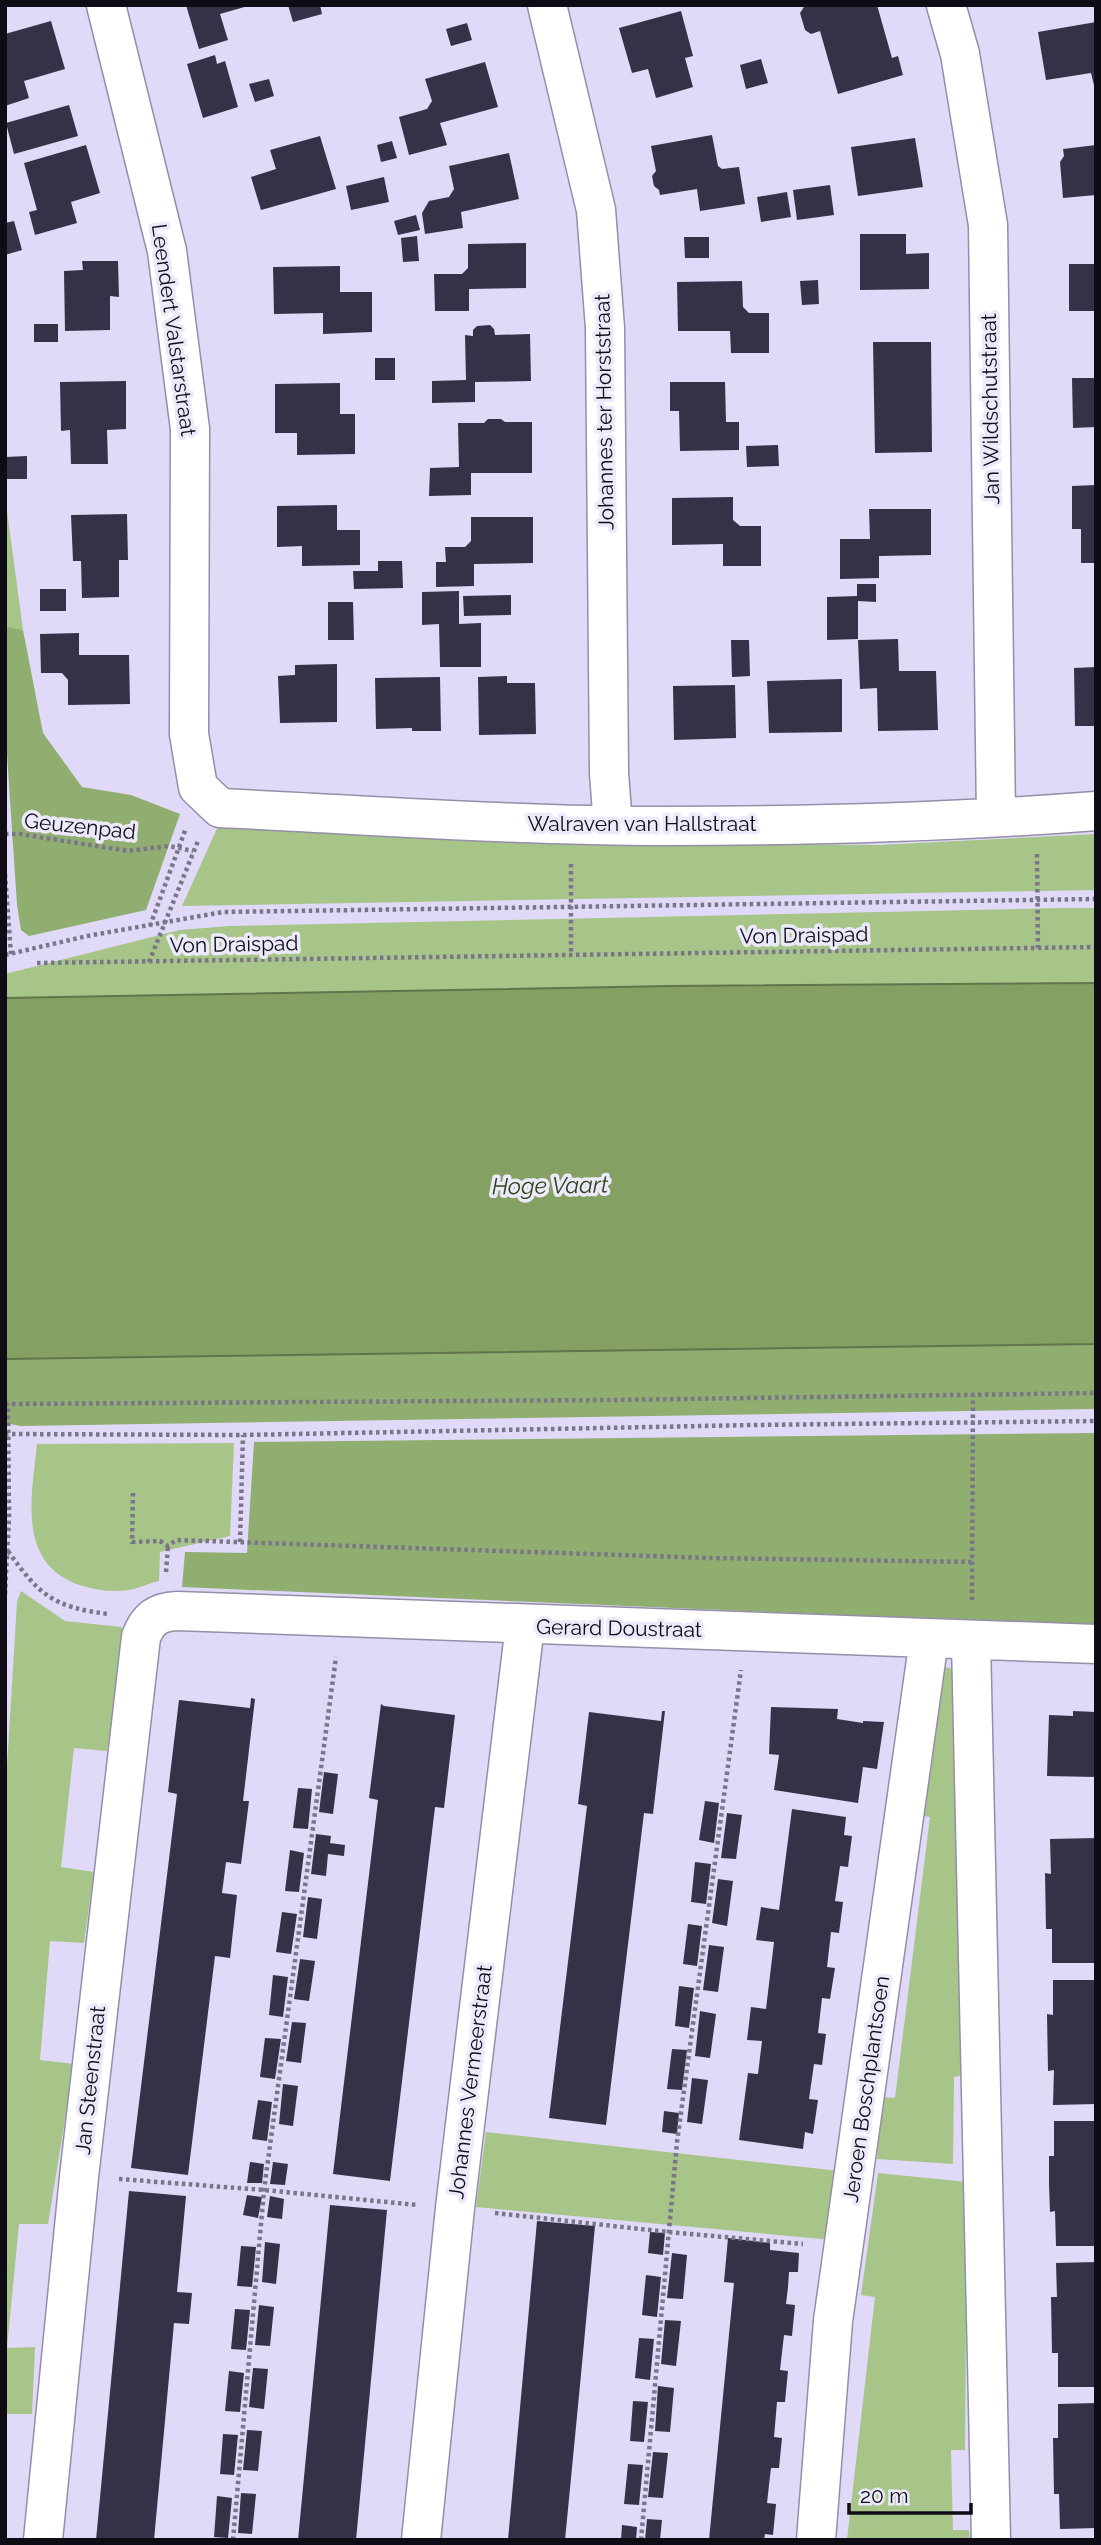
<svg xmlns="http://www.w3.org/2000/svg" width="1101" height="2545" font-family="Raleway,sans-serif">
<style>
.green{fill:#a8c589}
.forest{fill:#90ae70}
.water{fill:#84a163;stroke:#61744c;stroke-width:2}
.building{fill:#373148}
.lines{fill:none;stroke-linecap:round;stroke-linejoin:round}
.minor-casing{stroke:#948ea9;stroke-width:41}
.path{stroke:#7a7589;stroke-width:4.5;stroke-dasharray:3.5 3.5;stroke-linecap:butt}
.minor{stroke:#fff;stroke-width:38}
.labels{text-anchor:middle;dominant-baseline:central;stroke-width:7;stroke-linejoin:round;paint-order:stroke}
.street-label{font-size:21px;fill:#0f0c16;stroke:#ece9fa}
.water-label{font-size:23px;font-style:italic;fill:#2f4316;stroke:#ece9fa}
</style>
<rect width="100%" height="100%" fill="#e0d9f7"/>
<!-- green -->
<path class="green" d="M5 496 23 630 5 626Z
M220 822 577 843 878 845 1096 834V890L182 906Z
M1060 908H1096V983L670 986 5 998V974L180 930 229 926Z
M234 1443 230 1536 160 1552 159 1581C148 1583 138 1589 128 1590 110 1593 90 1589 74 1583 17 1559 32 1494 37 1444Z
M21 1591 65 1621 121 1627 126 1636 107 1751 74 1748 61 1867 94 1872 84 1943 50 1941 40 2060 74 2064 48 2224H19L7 2348 35 2347 32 2414H5V1799L17 1602Z
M946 1667 956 1670 966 2075 954 2077 953 2164 877 2159 883 2097 895 2098 930 1817 918 1815 940 1669Z
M486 2132 840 2171 833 2240 476 2207Z
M878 2173 967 2182 965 2450H951L953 2530H969L970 2540H847L875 2297 861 2295Z"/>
<!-- forest -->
<path class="forest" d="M5 626 23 630 43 733 82 787 131 795 180 814 146 910 29 936 21 930 17 905 5 724Z
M1096 1344V1409L21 1426 5 1423V1359Z
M1096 1433V1626L182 1587 185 1552 247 1553 254 1442Z"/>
<!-- water -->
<path class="water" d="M1096 983V1344L5 1359V998L670 986Z"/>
<!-- building -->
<path class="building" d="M186 5H248V6L220 14 228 40 199 49Z
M288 5H320L322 14 293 22Z
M811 5H877L892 58 898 56 903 75 838 94 820 31 811 34 805 30 800 13 804 7Z
M681 11 693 56 685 58 693 87 656 98 648 69 632 73 619 28Z
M51 21 65 69 24 81 29 98 5 106V34Z
M1096 22V93L1091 73 1046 80 1038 32Z
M467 23 472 40 451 46 446 29Z
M215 55 217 64 225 61 238 107 203 118 187 64Z
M761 59 768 83 746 89 740 65Z
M485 62 498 107 440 123 447 145 409 155 399 117 427 109 432 101 425 79Z
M269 79 274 96 255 102 249 84Z
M69 105 78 136 14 154 6 123Z
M712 135 718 166 722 169 739 167 745 204 700 211 697 189 660 195 659 190 654 186 652 176 656 171 651 146Z
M320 136 336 189 261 210 251 177 276 169 270 150Z
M915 138 923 187 858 196 851 147Z
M392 141 397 158 381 162 377 145Z
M86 145 100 193 71 202 77 223 35 235 29 212 37 210 24 163Z
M1096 145V195L1063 198 1060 162 1064 156 1063 149Z
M509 153 519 199 461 212 463 228 425 234 422 213 429 201 449 197 454 189 449 166Z
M384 177 389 202 351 210 346 186Z
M830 185 834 215 797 220 793 190Z
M787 192 791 217 761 222 757 197Z
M416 215 420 230 398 235 394 221Z
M14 221 22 250 5 255V223Z
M860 234H906V254L929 253V289L860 290Z
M417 236 419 261 403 262 401 238Z
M684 237H709V258H685Z
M526 243V288L469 289V311H435L434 274H462L468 268V244Z
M82 261H118L119 297 110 296V330L65 331 64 271 83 270Z
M1069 264H1096V311H1069Z
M340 266V292H372V332L323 334V313L274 314 273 267Z
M818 280 819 304 802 305 800 281Z
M742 281 743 307 749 313H769V353H731L730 331H678L677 282Z
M34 324H58V342H34Z
M490 325 494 329 495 335 530 334 531 381 475 382V402L432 403V381L466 380 465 335 473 336V330L477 326Z
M873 342H931L932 452 875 453Z
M375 358H395V380H375Z
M1072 378H1096V427L1073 428Z
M126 381V429L107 430 108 464H71L70 430 61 431 60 382Z
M670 382H725L726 422H739V450L680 451 679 411H670Z
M340 383V414H355V454L297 455V433H275V384Z
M488 419H501L505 422H532V473H471V495L429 496 430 468 459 467 458 423H484Z
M778 445 779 466 747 467 746 446Z
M27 456V479H5V457Z
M1096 485V563H1081V529H1072V486Z
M733 497V520L740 526H761V566H723V544L672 545V498Z
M337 505V530H360V565L302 566V546L277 547V506Z
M869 509H931V555L879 556V578L840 579V539H870Z
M127 514 128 560H119V597L82 598 81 561H73L71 515Z
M471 517H533V563L474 564V586L436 587V562H446L445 547H465L471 541Z
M378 561H402L403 588 354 589 353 571H378Z
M857 584H876V602L858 601V639L827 640V597L857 596Z
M40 589H66V611H40Z
M459 591V624L481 623V667H440L439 624 422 625V592Z
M511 595V615L464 616 463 596Z
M328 602H353L354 640H328Z
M79 633V655H129L130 704 68 705V680L62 673H41L40 634Z
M898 639 899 671H936L938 730 878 731 877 688 860 689 858 640Z
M731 640H749L750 676 732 677Z
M337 664V722L280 723 278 676 295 675V665Z
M1096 667V726H1075L1074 668Z
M507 676V683H535L536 734 479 735 478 677Z
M440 677 441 731H412V728L376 729 375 678Z
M842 679V732L769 733 767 681Z
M735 685 736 738 674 740 673 686Z
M251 1698 255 1699 243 1801H249L241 1864 226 1862 222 1893 237 1895 230 1958 215 1956 188 2175 131 2168 177 1794 168 1792 179 1700 250 1708Z
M381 1704 384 1706 455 1715 444 1808 435 1807 390 2181 333 2174 378 1800 369 1798Z
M771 1707 838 1709 837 1719 863 1723V1721L884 1722 877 1769 863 1767 858 1803 774 1790 779 1755 769 1754Z
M662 1711H665L653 1814 644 1813 606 2125 549 2118 587 1806 578 1804 589 1712 661 1721Z
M1073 1711 1096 1712V1777L1047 1776 1049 1715 1073 1716Z
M324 1772 338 1774 333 1814 319 1812Z
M298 1788 312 1789 308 1829 293 1828Z
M705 1801 719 1803 714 1843 699 1840Z
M792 1809 846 1817 844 1835 852 1836 848 1867 840 1866 835 1901 843 1902 839 1933 831 1932 827 1967 835 1968 830 1999 822 1998 818 2033 826 2034 822 2065 814 2064 809 2099 818 2100 813 2134 805 2132 803 2149 739 2140 748 2073 758 2074 762 2041 747 2040 751 2007 766 2009 774 1942 756 1940 761 1907 779 1910Z
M727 1813 742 1815 736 1859 721 1858Z
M316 1834 331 1836 330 1843 345 1845 344 1856 328 1854 326 1876 311 1874Z
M1096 1838V1963H1052V1929H1046L1045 1873 1051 1874 1050 1839Z
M290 1850 304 1853 299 1892 285 1891Z
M695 1862 711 1864 706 1904 691 1902Z
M718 1879 733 1881 727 1926 712 1923Z
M308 1897 322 1899 317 1939 303 1937Z
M282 1912 297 1914 291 1954 276 1952Z
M688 1924 702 1926 697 1966 683 1964Z
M709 1945 724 1947 718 1992 703 1990Z
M300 1959 315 1961 309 2001 294 1999Z
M273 1975 288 1977 283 2017 269 2015Z
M1053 1980H1096V2104L1053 2105 1054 2070 1048 2071 1047 2014 1053 2015Z
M679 1986 694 1988 689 2028 675 2026Z
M700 2011 716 2014 710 2058 695 2056Z
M292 2022 306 2023 301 2063 286 2061Z
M265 2038 281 2039 275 2079 260 2077Z
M672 2049 687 2050 682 2090 667 2089Z
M692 2078 708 2080 702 2124 687 2122Z
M283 2084 298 2086 293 2126 279 2124Z
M258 2100 272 2102 267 2141 252 2139Z
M664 2111 679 2113 677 2134 662 2132Z
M1054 2121H1096V2246H1056L1055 2211 1050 2212 1049 2184V2156H1054Z
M250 2162 264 2164 262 2183H247Z
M273 2162 288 2164 285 2185 270 2184Z
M129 2191 186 2196 177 2292 192 2293 189 2324 174 2323 154 2540H96Z
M247 2195 262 2197 258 2218 243 2215Z
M270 2196 284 2199 282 2219 267 2217Z
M330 2205 387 2210 381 2274 356 2540H298Z
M537 2221 595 2226 580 2385 565 2540H508Z
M650 2232 665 2233 663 2255 648 2253Z
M728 2238 770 2243V2250L799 2253 798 2272H789L788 2287 786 2304 795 2305 792 2336 784 2335 780 2370 788 2371 785 2402H777L774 2437 782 2438 779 2468H771L769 2485 767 2503 776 2504 773 2535 765 2534 764 2540H709L734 2283 724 2282Z
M265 2242 280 2244 276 2284 262 2282Z
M241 2246 256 2247 252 2287 237 2286Z
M672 2253 687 2255 683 2299 667 2298Z
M1096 2262V2387H1058V2353H1052L1051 2297H1057L1056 2263Z
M646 2275 661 2277 657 2317 642 2315Z
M259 2305 274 2307 270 2346 255 2345Z
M235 2309 250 2310 246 2350 231 2349Z
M665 2320 681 2321 676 2366 661 2364Z
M639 2338 654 2339 650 2380 635 2378Z
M253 2368 268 2369 264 2409 249 2407Z
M229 2371 244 2373 240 2412 225 2411Z
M658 2386 674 2388 670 2432 655 2431Z
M633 2401 648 2402 644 2442 630 2441Z
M1096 2403V2528L1060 2529 1059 2494H1054L1053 2438H1058V2404Z
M247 2430 262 2431 258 2471 243 2470Z
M223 2434 238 2435 234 2475 220 2474Z
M653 2452 668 2453 663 2498 648 2497Z
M628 2464 643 2465 639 2505 624 2504Z
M241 2493 256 2494 252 2534 238 2533Z
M217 2496 232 2498 228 2538 214 2537Z
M647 2519 662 2520 660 2540H645Z
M622 2525 637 2527 636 2540H621Z"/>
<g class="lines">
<!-- minor casing -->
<g class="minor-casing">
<path id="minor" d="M106 5 167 251 190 429 189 734 198 787 220 808C369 815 517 826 666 826 809 826 953 822 1096 811
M547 5 596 210 605 328 609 773 613 825
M946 5 960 54 988 225 996 817
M971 1641 991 2540
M43 2540 79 2177 141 1637C148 1619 157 1612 177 1611L1096 1644
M421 2540 455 2208 525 1625
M816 2540 833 2321 929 1639"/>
</g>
<!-- path -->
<path class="path" d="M5 834H20L128 851 169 846 193 851
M1037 854 1038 948
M571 864V954
M5 874 11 954
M150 926 186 828
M5 955 87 936 223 912 1096 899
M149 962 198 841
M37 963 1096 947
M5 1404 610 1400 1096 1393
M5 1434 243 1435 753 1425 1096 1421
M133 1493 132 1542 160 1541 168 1546 176 1540 709 1558 973 1562
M240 1542 243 1435
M8 1551C39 1595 53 1607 108 1614
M166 1572 168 1546
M5 1594 9 1518 8 1404
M972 1600 973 1395
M119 2179 264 2190 417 2205
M495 2213 668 2232 803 2244
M233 2540 264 2190 336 1657
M641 2540 677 2142 741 1670"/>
<!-- minor -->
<use href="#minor" class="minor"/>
</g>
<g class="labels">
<!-- street labels -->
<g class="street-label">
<text transform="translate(174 330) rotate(82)">Leendert Valstarstraat</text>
<text transform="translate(990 409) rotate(-91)">Jan Wildschutstraat</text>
<text transform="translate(604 412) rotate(-91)">Johannes ter Horststraat</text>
<text x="642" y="823">Walraven van Hallstraat</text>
<text transform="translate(80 826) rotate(6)">Geuzenpad</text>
<text transform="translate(804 935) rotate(-1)">Von Draispad</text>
<text transform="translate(234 944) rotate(-1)">Von Draispad</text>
<text transform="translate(619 1628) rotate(1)">Gerard Doustraat</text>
<text transform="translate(90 2080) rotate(-84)">Jan Steenstraat</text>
<text transform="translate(470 2082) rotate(-83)">Johannes Vermeerstraat</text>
<text transform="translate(866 2089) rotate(-82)">Jeroen Boschplantsoen</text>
</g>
<!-- water labels -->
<g class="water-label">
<text transform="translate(550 1185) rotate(-1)">Hoge Vaart</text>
</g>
</g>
<!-- border -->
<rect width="1101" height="2545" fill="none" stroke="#0f0c16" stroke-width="14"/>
<!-- scale -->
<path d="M849 2503v10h122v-10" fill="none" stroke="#0f0c16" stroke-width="3.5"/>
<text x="860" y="2503" font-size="21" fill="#0f0c16" stroke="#ece9fa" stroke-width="5" paint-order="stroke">20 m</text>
</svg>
